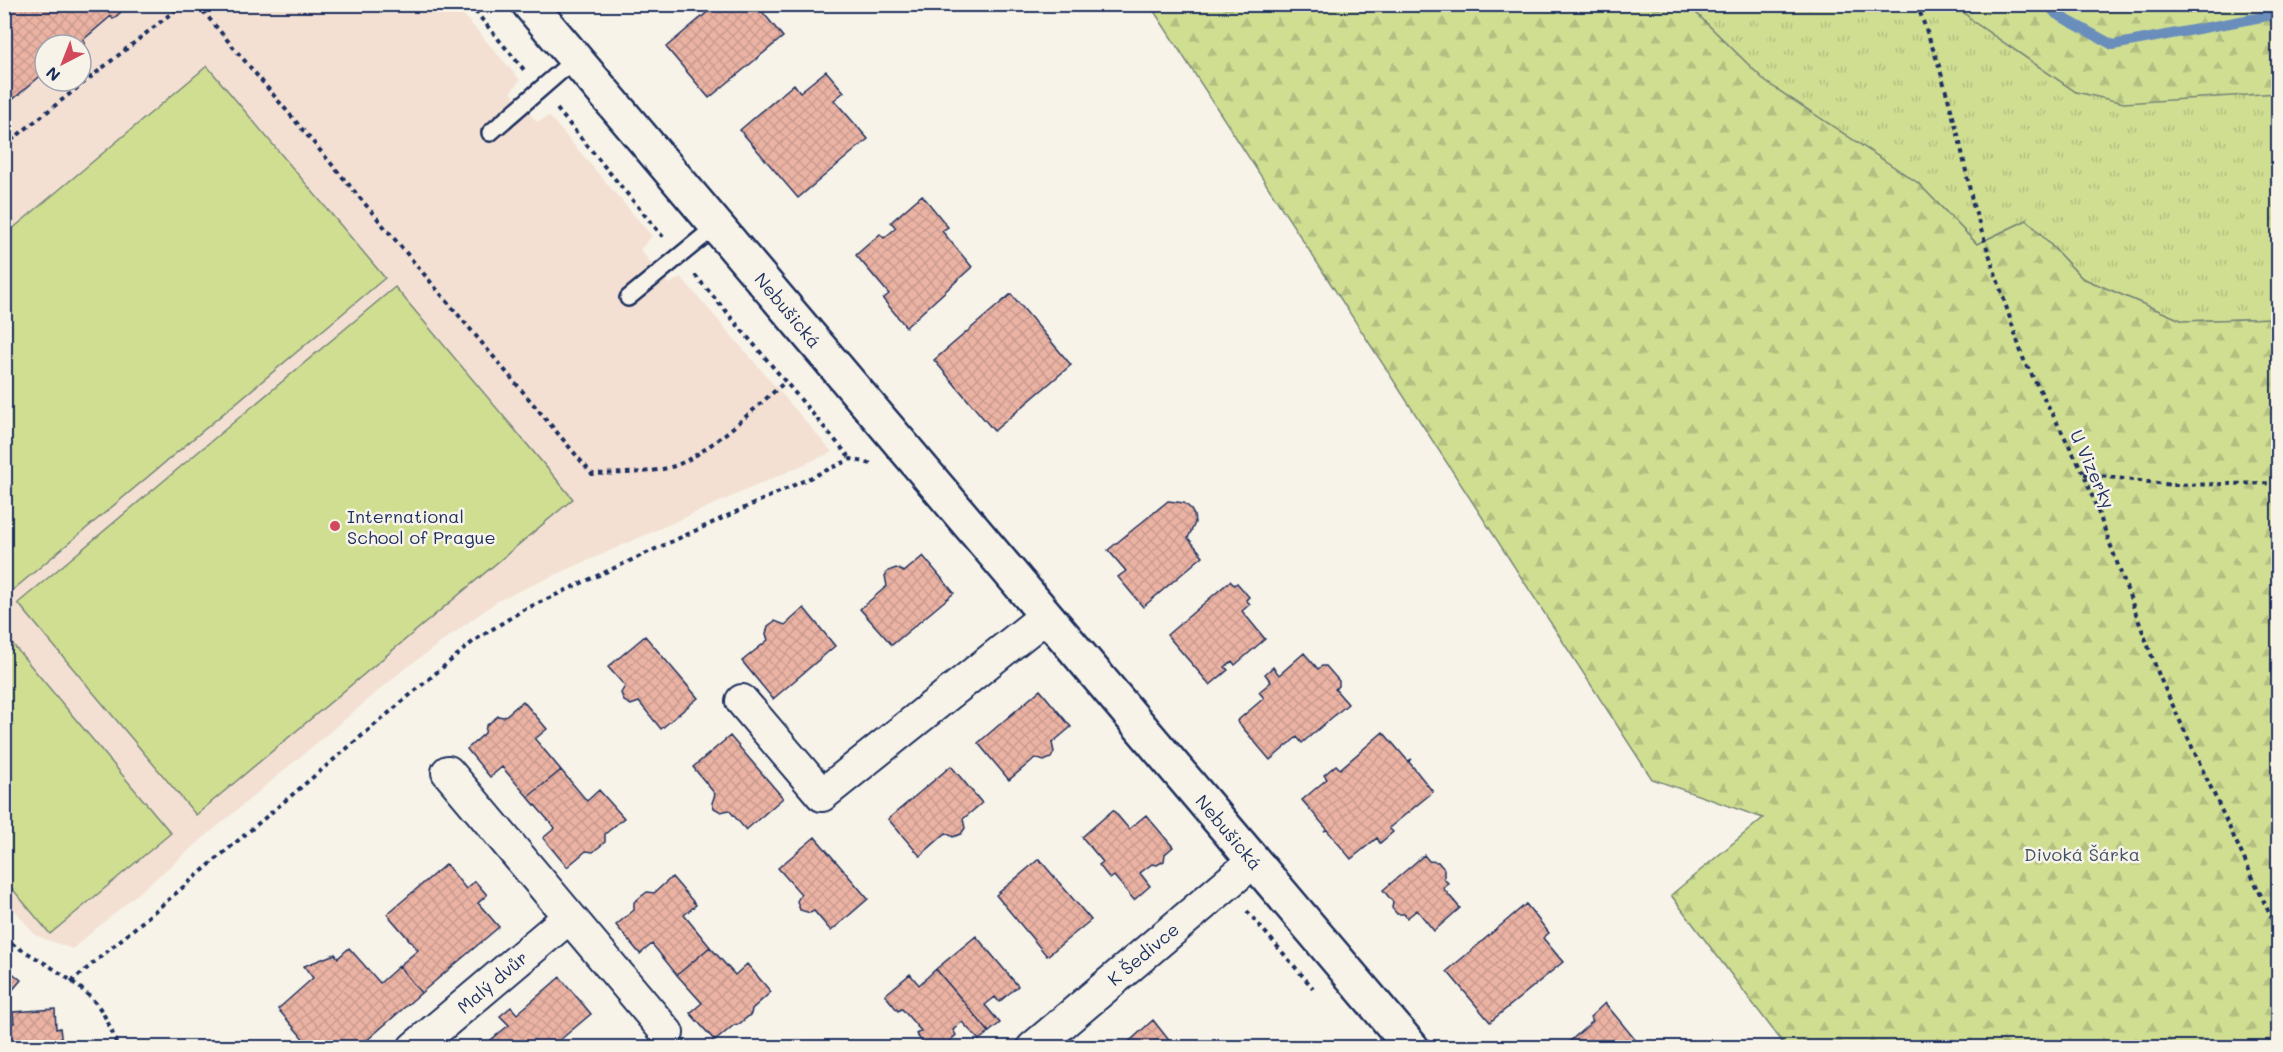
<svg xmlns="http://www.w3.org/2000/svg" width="2283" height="1052" font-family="Mali,sans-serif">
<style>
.built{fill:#f3e0d3;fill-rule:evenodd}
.grass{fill:url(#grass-tufts);stroke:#768678;stroke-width:1.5}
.forest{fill:url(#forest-firs);stroke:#768678;stroke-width:1.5}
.park{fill:#d0de92;stroke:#768678;stroke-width:1.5}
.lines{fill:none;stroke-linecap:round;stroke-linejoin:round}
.stream{stroke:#6a8ebc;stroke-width:10}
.building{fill:url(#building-cross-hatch);stroke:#1b2f5e;stroke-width:1.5}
.service-casing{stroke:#1b2f5e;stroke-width:20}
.minor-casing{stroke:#1b2f5e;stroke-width:36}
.tertiary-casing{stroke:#1b2f5e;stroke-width:38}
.path{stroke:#1b2f5e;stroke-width:4;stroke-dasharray:4.5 4.5;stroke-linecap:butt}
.service{stroke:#f7f3e8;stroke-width:15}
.minor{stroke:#f7f3e8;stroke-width:32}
.tertiary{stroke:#f7f3e8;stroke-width:33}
.poi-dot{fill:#d1495b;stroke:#f7f3e8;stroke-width:2}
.labels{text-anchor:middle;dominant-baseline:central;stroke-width:5;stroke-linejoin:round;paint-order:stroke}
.street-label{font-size:18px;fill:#1b2f5e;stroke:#f7f3e8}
.poi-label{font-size:18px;fill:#1b2f5e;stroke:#f7f3e8;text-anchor:start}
.park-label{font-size:18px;fill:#3f5268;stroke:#f7f3e8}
</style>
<defs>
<pattern id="grass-tufts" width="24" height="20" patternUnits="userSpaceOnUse" patternTransform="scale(1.5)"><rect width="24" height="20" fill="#d0de92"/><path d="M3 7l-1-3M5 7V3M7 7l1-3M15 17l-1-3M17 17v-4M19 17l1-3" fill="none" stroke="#b2bf80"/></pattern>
<pattern id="forest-firs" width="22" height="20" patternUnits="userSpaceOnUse" patternTransform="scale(1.5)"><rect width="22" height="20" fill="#d0de92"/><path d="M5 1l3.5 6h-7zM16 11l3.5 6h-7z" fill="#b2bf80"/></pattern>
<pattern id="building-cross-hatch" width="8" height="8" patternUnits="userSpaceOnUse" patternTransform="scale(1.5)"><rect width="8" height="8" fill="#ebb3a3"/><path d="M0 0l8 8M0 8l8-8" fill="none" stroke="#c99a8f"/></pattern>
</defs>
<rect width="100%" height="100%" fill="#f7f3e8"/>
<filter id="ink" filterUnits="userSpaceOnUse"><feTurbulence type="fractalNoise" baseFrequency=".0167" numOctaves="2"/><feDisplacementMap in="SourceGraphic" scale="12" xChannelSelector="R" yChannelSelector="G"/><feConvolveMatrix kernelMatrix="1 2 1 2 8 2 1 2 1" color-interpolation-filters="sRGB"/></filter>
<g filter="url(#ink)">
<!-- built -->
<path class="built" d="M4 5H455L520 80 511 92 537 122 549 116 652 236 640 250 669 284 681 277 832 452 499 600 402 671 72 949 35 935 5 898ZM45 45H81V81H45Z"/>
<!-- grass -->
<path class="grass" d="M1688 5H1956L1974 22 2076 92 2278 93V318L2183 321 2082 278 2027 220 1977 244 1918 183 1766 82Z"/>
<!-- forest -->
<path class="forest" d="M1150 5H1688L1766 82 1918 183 1977 244 2027 220 2082 278 2183 321 2278 318V1047H1786L1671 895 1763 818 1652 779Z
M1956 5H2278V93L2124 103 2076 92 1974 22Z"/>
<!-- park -->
<path class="park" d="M207 66 385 278 8 594 4 590 5 235Z
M395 287 573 499 196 815 18 603Z
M5 635 171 833 50 934 5 880Z"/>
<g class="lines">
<!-- stream -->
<path class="stream" d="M2047 4 2056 14 2113 45 2278 14"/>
</g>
<!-- building -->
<path class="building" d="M4 4H115L121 12 113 19 111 16 83 40 85 43 81 47V45H45V72L4 107Z
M717 4H756L783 37 709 98 666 47Z
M826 71 844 92 834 100 868 139 798 198 740 130 794 84 800 92Z
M922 195 948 227 942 231 972 267 906 327 883 299 889 294 856 255 880 234 884 238 896 228 891 222Z
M1011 294 1071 365 994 431 934 360Z
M1168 501 1184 503 1190 508 1194 515 1195 523 1188 538 1203 556 1143 607 1118 577 1126 571 1108 550Z
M923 556 954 593 892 645 860 609 887 586 885 576 888 571 896 568 904 572Z
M1230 581 1234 585 1237 583 1249 597 1246 600 1250 604 1242 611 1265 639 1235 665 1232 661 1225 667 1228 670 1210 685 1167 635Z
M804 608 835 646 773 699 742 661 768 640 766 634 768 626 775 621 785 625Z
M645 636 698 698 661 729 639 702 631 705 624 701 621 693 625 686 608 667Z
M1304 653 1318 669 1322 666H1326L1339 681V686L1335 689 1348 704 1302 743 1297 737 1270 760 1237 721 1264 698 1259 692 1271 682 1265 674 1273 667 1279 675Z
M1040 690 1071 727 1052 743 1054 752 1051 758 1044 761 1035 758 1009 780 978 743Z
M523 701 547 729 535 739 561 770 528 797 502 767 490 777 467 749 485 733 486 726 498 716 504 717Z
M1383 732 1408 761 1412 759 1409 762 1433 792 1389 828 1393 832 1380 843 1377 838 1351 859 1327 830 1324 831 1327 829 1302 800 1327 779 1324 775 1336 765 1340 769Z
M730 736 783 798 746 830 729 810 721 812 714 808 712 803 715 794 693 767Z
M951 766 982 803 963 819 965 828 961 834 953 837 946 833 920 856 888 819Z
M561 770 587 801 599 790 624 818 605 834V842L593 852 586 851 567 867 543 838 555 828 528 797Z
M1113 810 1129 829 1146 815 1173 847 1165 854 1164 861 1157 865 1152 864 1140 873 1150 886 1134 900 1114 876 1110 879 1099 865 1103 862 1082 837Z
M815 837 868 899 831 931 814 911 810 913 800 910 797 901 801 894 778 868Z
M1424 855 1429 861 1438 862 1444 869V879L1448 883 1443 888 1460 908 1434 931 1417 910 1407 918 1404 914H1397L1392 908 1393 902 1383 890Z
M1039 859 1091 920 1047 956 996 895Z
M446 864 466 889 475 881 487 895 478 903 499 927 421 993 399 966 418 950 387 914Z
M672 877 696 905 684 915 710 947 677 975 652 944 640 954 616 925 634 910V902L647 892 654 893Z
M1526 904 1549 933 1543 938 1563 962 1490 1022 1447 971Z
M976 936 1018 986 999 1002 995 997 985 1005 1000 1023 989 1032 936 969Z
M710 947 735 975 747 964 771 992 752 1009 751 1014 739 1024 734 1025 715 1041 690 1013 702 1003 677 975Z
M349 948 380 983 399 966 421 993 358 1048H311L278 1009 313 978 304 966 335 954 338 958Z
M4 966 21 980 4 1000Z
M936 969 989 1032 979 1040 962 1022 953 1030 956 1035 942 1048H927L916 1034 921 1031 902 1009 898 1011 885 995 910 974 919 985Z
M560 977 591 1014 560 1040V1048H481L509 1025 500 1016 511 1007 517 1014Z
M1605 1003 1642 1048H1562L1593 1021 1590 1017Z
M55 1009 56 1029 60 1028 62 1043H58V1048H11L9 1023H14L13 1012Z
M1153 1020 1175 1048H1122Z"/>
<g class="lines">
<!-- service casing -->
<g class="service-casing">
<path id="service" d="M490 133 575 59
M628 298 716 226"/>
</g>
<!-- minor casing -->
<g class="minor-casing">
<path id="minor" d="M742 701 822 795 1046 616
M448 772 667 1033
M414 1048 569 917
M1033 1048 1254 861"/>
</g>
<!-- tertiary casing -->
<g class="tertiary-casing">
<path id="tertiary" d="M529 4 1412 1048"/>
</g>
<!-- path -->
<path class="path" d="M197 4 592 474C618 473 646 474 671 467 704 458 758 405 785 382
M469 4 525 71
M1917 4 1939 66 1959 138 1973 205 2023 358 2084 474 2160 678 2278 932
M557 109 663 237
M4 146 183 4
M695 275 851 459
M2084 474 2173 485 2278 483
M1247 911 1313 988
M4 939C33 957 68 974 92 999 105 1012 112 1031 118 1048
M71 982 475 640 523 610 851 459 872 464"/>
<!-- service -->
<use href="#service" class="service"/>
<!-- minor -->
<use href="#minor" class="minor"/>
<!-- tertiary -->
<use href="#tertiary" class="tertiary"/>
</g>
</g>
<!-- markers -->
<circle class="poi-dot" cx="335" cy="526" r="6"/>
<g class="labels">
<!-- street labels -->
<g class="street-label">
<text transform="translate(788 310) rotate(50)">Nebušická</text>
<text transform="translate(2093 469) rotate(66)">U Vizerky</text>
<text transform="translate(1229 832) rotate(50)">Nebušická</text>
<text transform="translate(1143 954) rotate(-40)">K Šedivce</text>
<text transform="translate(492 982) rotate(-40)">Malý dvůr</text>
</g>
<!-- poi labels -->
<g class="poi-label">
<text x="347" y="516">International<tspan x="347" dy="21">School of Prague</tspan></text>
</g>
<!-- park labels -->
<g class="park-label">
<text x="2082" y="854">Divoká Šárka</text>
</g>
</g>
<!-- margin -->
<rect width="2283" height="1052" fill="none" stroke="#f7f3e8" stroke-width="24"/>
<rect x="12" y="12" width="2259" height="1028" fill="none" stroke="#1b2f5e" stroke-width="2" filter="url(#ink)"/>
<!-- north arrow -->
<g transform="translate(63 63) rotate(222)"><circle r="28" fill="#f7f3e8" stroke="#9fa5b1" stroke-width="1.5"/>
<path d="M0-4.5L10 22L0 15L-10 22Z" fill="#d1495b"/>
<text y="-9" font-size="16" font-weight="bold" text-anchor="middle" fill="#1b2f5e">N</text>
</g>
</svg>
